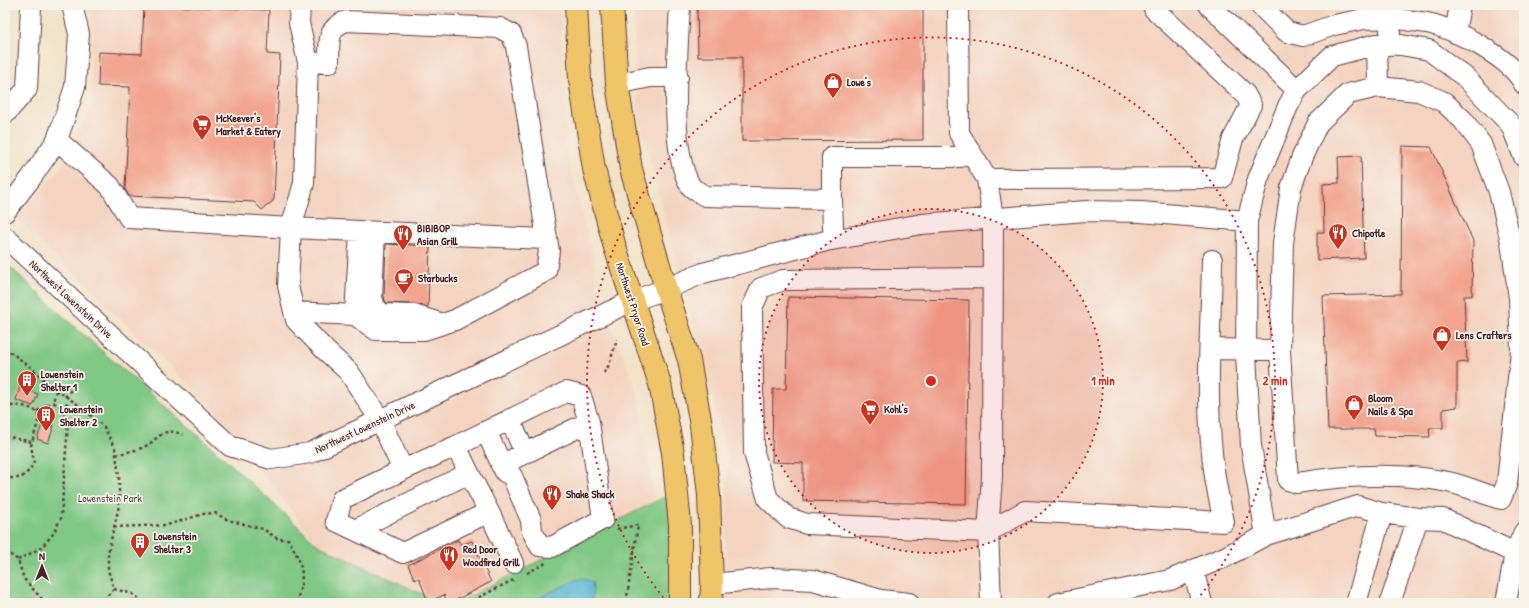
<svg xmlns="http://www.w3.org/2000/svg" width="1529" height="608" font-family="'Patrick Hand',sans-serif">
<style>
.built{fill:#f4d3c0}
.green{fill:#7fc885;stroke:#647458}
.water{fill:#54b7d3;stroke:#4f6b7f}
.building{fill:#f2a48e}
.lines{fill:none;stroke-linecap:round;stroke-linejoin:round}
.minor-casing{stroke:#633c42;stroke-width:22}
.major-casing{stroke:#633c42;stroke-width:24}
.path{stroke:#633c42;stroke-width:2.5;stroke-dasharray:3 3;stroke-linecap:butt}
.minor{stroke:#fff;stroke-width:20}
.major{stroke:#f0c469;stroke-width:22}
.ring{fill:none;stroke:#d62828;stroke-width:2;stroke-dasharray:2 4}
.labels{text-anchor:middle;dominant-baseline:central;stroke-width:3.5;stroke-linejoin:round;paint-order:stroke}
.poi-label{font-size:11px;font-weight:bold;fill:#4a1f2b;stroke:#f7f3e8;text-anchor:start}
.street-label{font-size:11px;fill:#4a1f2b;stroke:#f7f3e8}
.park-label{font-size:11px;fill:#5a5246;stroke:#f7f3e8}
.centre{fill:#d62828;stroke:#f7f3e8;stroke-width:2}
.ring-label{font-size:12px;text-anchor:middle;font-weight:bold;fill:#d62828;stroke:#f7f3e8;stroke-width:3.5;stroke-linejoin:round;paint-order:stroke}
</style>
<rect width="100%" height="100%" fill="#f7f3e8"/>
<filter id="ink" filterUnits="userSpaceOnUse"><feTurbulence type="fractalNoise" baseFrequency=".025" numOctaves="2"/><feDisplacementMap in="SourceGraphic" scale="8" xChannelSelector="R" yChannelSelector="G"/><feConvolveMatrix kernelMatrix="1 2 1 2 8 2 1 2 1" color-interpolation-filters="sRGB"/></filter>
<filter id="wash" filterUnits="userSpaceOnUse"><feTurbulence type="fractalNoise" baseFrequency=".012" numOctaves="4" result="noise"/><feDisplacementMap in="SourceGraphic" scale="16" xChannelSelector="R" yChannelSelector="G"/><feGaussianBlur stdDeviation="0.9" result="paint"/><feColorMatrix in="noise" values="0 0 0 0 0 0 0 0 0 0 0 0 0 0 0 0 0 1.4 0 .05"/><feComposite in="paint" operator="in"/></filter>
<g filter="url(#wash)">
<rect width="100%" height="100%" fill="#f2e2c7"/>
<!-- built -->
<path class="built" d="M90 5H222L300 8V5H559L564 68 566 150 593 257 596 286 638 395 655 501 450 603 407 587 318 545 211 406 16 218 60 169 92 106Z
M632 5H1524V603H725L728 458 639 118Z"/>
<!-- green -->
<path class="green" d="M5 262 78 330 226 460 318 545 441 603H5Z
M668 495 672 547 669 603H456Z"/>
<!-- water -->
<path class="water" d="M583 579 592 582 593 590 591 603H528L576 580Z"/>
<g id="blocks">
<!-- building -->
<path class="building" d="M144 5 269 10 267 54 280 55 274 200 262 210 254 202 129 196 125 189 130 87 98 86 99 52 142 54Z
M697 5H923V140L742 141V57H698Z
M1402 146 1431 147 1473 241 1472 296H1464L1467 362 1457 363V407L1443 409V428H1429L1430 437 1375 436 1374 429H1328L1323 296 1401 294Z
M1361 156 1364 258 1317 260V232H1324L1323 184 1339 183 1338 157Z
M386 244 430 246 428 307 415 304 387 303 385 301 384 296Z
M788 297 969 300 966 504 803 501V463L772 462 773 389H786Z
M20 387 38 394 33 406 16 400Z
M43 422 54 426 48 443 37 439Z
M458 540 461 545 472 541 491 582 450 603H448L444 595 428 602 419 578 415 580 408 565Z"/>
</g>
</g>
<g filter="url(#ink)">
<use href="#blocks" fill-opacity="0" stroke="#633c42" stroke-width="1"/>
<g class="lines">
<!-- minor casing -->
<g class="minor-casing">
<path id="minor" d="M680 5C678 51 668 147 690 185 693 190 701 193 705 196L832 199 833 228 835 239
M958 5 959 133 987 179 993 218 992 477 988 532 991 603
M1209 5 1297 90
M1260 5 1287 32 1303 36 1334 25 1364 19 1391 18 1389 45
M1393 5 1391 18C1403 20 1415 21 1427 23 1455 29 1511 58 1524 84
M1455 33 1460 5
M1377 44 1378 87 1419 91 1444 102 1463 120 1481 144 1499 192 1511 242 1519 298 1521 350 1507 483 1501 499C1484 494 1466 486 1448 482 1398 472 1347 475 1297 483L1288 480 1280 350 1283 243 1291 188 1302 157 1318 123 1348 94 1378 87
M617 84 650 77H678
M5 114 27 89 31 7
M57 140 110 186 129 218 291 228 304 183 308 62 299 23 300 5
M987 179 1222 178 1233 139 1251 105 1245 94 1154 9
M832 199V157H960L969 150
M5 212 31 178 57 140 75 87 79 34 72 5
M360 231 546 239
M375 232 372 298 375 307 382 314 414 315 443 324
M5 237 230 446 271 459 310 453 632 301 666 289 703 273 826 241 922 224 1086 211 1141 212 1247 221
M993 278 783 280 761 288 752 308 754 453 768 499 788 518 807 524 988 532 1025 511 1224 522C1221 507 1217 492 1215 477 1204 406 1211 331 1212 260
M294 312 355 315 376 330H424L455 320 546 271 549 251 516 46 511 34 500 28 346 21C325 29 330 44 329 63L308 62
M355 315 360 231 291 228 288 286 296 320 325 350 349 372 380 420 403 470 342 499 336 521 403 553 489 512 469 473 355 530
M1211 349 1280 350
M510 419 525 453
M456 446 566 392 581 396 589 422 603 519 552 547 540 546 532 531 531 520 512 476 505 472 486 431
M501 465 589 422
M403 470 456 446 469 473
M489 512 513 563
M1524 532 1515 553 1524 559
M1266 535 1358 506 1382 513 1418 518 1443 519 1515 553 1506 603
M1193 570 1202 603
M712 584 771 578 813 580 881 600 909 603
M1058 603 1170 580 1225 557 1266 535 1251 446 1246 354 1247 221 1258 179 1288 106 1297 90 1332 56 1377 44 1401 45 1429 50 1465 77 1511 125 1524 157
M1356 603 1382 513
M1390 603 1418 518"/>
</g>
<!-- major casing -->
<g class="major-casing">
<path id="major" d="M576 5 580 80 594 169 614 244 660 384 673 453 680 525V603
M612 5 617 84 631 169 666 289 689 360 701 425 709 495 712 584 711 603"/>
</g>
<!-- path -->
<path class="path" d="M5 348 33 369 49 385 80 406 104 427 115 448 119 476V506L108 553V570L114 589 100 603
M604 373 609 365 617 339
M56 391 53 402 61 408
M65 397 71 390
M5 408C14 403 33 406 38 414L39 419 31 446 34 461 30 470 21 478H5
M37 411 53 402
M5 436 32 442
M116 455C125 452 135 451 144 447 158 440 163 425 183 435
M114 527 167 525 203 514 215 513 228 520 263 529 278 539H288C303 564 306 575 296 603
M617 529 638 525 626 603
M5 551 18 560 24 579 41 598 49 603
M18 560 42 547 53 534 61 518 68 424V419L61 408 70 401
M527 573 546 563
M114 589 133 594 144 603
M468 603 513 580"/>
<!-- minor -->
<use href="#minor" class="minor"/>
<!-- major -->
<use href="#major" class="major"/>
</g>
</g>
<!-- distance rings -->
<circle cx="931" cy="381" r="172" fill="#d62828" fill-opacity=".12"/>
<g class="ring">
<circle cx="931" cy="381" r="172"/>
<path d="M667 602A344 344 0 1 1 1195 602"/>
</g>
<!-- icons -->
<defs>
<g id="shop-pin" transform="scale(1)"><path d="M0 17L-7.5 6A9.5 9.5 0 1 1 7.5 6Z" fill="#c8321e" stroke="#f7f3e8"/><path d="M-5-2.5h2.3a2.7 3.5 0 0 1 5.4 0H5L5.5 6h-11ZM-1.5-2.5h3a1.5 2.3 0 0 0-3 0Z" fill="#fff"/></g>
<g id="supermarket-pin" transform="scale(1)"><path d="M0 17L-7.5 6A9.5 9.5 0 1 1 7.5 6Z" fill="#c8321e" stroke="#f7f3e8"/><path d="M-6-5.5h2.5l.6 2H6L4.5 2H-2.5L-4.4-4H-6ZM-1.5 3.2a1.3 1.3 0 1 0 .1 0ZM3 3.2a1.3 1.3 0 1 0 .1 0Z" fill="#fff"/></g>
<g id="restaurant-pin" transform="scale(1)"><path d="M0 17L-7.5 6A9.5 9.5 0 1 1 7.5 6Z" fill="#c8321e" stroke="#f7f3e8"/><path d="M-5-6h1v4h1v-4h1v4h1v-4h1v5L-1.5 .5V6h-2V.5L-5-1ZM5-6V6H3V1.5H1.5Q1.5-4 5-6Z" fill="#fff"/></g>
<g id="cafe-pin" transform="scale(1)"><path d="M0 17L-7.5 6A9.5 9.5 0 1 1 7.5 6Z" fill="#c8321e" stroke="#f7f3e8"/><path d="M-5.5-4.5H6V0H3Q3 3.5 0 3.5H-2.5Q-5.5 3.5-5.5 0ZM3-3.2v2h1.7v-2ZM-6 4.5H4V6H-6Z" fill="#fff"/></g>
<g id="building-pin" transform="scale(1)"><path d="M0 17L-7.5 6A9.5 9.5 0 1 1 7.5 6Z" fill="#c8321e" stroke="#f7f3e8"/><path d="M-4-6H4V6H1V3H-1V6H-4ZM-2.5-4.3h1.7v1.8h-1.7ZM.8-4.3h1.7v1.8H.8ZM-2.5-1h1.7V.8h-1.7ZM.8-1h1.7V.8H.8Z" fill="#fff"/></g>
</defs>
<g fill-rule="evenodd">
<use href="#shop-pin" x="833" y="82"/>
<use href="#supermarket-pin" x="202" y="124"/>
<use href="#restaurant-pin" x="1338" y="233"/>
<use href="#restaurant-pin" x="403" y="234"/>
<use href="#cafe-pin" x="404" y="278"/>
<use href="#shop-pin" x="1442" y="335"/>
<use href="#building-pin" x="27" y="380"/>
<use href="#shop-pin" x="1354" y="404"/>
<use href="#supermarket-pin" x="870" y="409"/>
<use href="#building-pin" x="46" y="415"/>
<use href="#restaurant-pin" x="552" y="494"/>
<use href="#building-pin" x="140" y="542"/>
<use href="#restaurant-pin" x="449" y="555"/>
</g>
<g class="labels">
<!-- poi labels -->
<g class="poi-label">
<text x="847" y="82">Lowe's</text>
<text x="216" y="118">McKeever's<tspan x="216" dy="13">Market &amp; Eatery</tspan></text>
<text x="417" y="228">BIBIBOP<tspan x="417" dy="13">Asian Grill</tspan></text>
<text x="1352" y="233">Chipotle</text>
<text x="418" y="278">Starbucks</text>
<text x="1456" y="335">Lens Crafters</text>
<text x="41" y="374">Lowenstein<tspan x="41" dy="13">Shelter 1</tspan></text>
<text x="1368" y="398">Bloom<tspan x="1368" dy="13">Nails &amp; Spa</tspan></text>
<text x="60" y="409">Lowenstein<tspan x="60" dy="13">Shelter 2</tspan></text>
<text x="884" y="409">Kohl's</text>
<text x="566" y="494">Shake Shack</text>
<text x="154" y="536">Lowenstein<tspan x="154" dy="13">Shelter 3</tspan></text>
<text x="463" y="549">Red Door<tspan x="463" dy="13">Woodfired Grill</tspan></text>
</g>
<!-- street labels -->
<g class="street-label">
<text transform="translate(71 299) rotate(43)">Northwest Lowenstein Drive</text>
<text transform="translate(633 304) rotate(72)">Northwest Pryor Road</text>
<text transform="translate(365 427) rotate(-25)">Northwest Lowenstein Drive</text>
</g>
<!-- park labels -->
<g class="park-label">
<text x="110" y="498">Lowenstein Park</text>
</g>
</g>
<circle cx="931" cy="381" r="6" class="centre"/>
<g class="ring-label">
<text x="1103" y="385">1 min</text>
<text x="1275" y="385">2 min</text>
</g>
<!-- margin -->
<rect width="1529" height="608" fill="none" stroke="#f7f3e8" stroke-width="20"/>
<!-- north arrow -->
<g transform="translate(42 566)" stroke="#f7f3e8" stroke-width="3" paint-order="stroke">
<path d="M0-3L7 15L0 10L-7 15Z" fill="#4a1f2b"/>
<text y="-6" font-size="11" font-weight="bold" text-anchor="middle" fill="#4a1f2b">N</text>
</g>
</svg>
